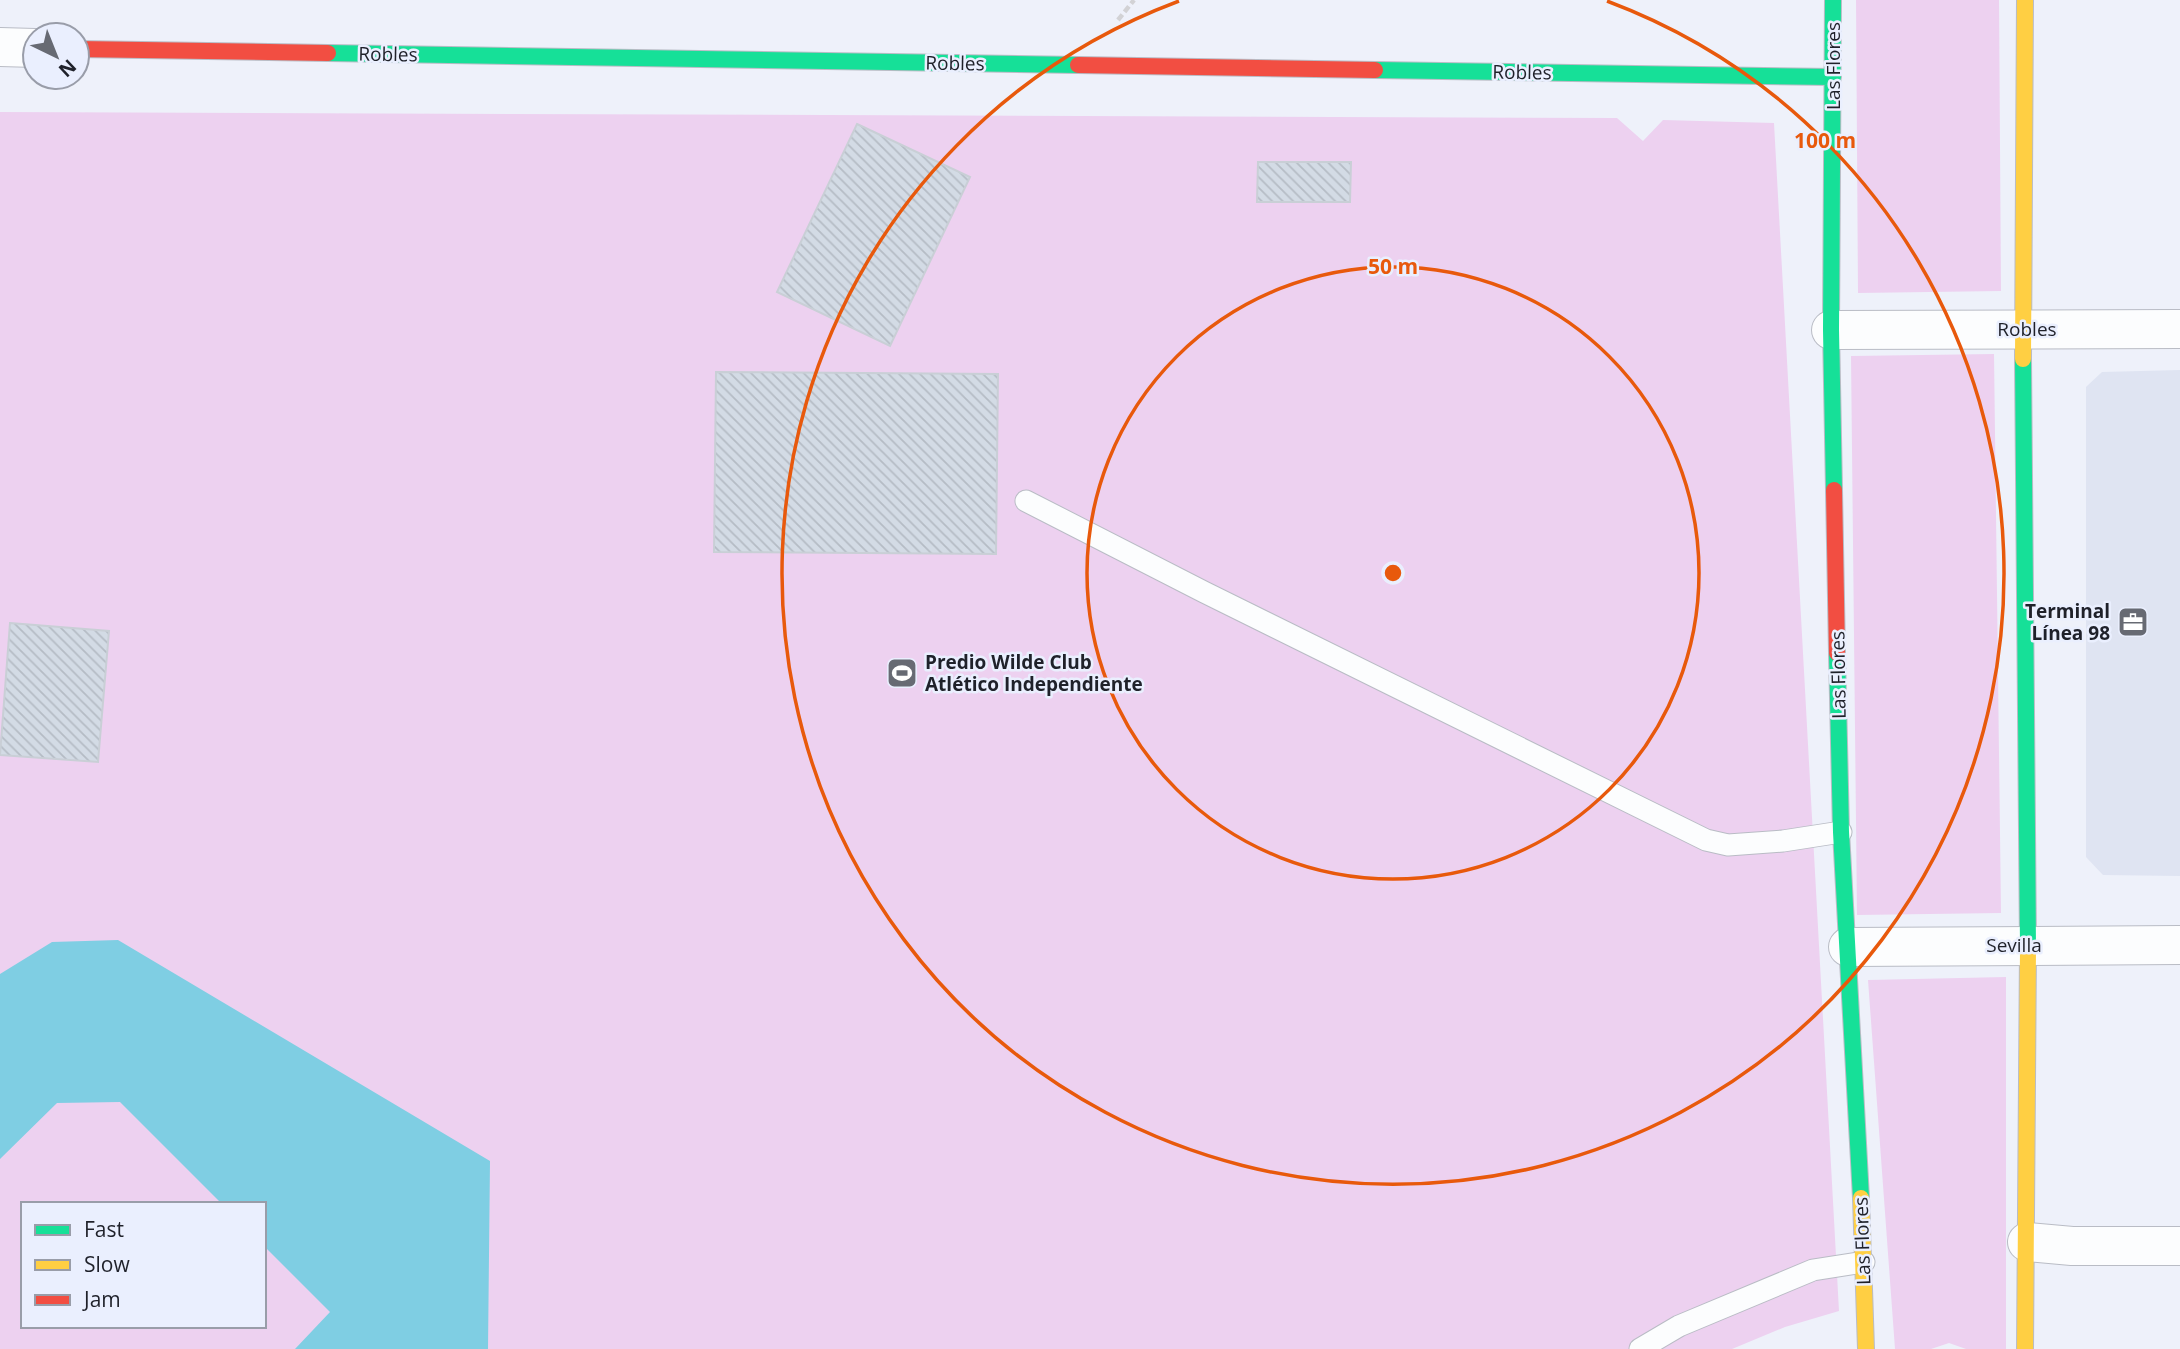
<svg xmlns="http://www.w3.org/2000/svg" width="2180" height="1349" font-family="'Open Sans',sans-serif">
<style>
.built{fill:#dfe4f2}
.park{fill:#edd1f0;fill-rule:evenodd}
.water{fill:#7fcee3}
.building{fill:url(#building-back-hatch);stroke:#c9cfd6;stroke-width:2}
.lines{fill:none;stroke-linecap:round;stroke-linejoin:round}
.lane-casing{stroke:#b9bcc5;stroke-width:23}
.street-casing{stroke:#b9bcc5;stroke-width:40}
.fast-casing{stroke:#b9bcc5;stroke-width:18}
.slow-casing{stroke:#b9bcc5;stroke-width:18}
.jam-casing{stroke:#b9bcc5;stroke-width:18}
.path{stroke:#d2d2d5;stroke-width:4.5;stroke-dasharray:7 3.5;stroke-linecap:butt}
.lane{stroke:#fcfdfe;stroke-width:21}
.street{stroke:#fcfdfe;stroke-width:38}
.fast{stroke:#16e098;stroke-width:16}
.slow{stroke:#ffcf43;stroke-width:16}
.jam{stroke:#f24e42;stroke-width:16}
.ring{fill:none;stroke:#e8590c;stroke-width:3.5}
.labels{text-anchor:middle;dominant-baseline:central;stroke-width:5;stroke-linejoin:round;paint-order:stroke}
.street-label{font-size:19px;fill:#1f212a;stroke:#eaeffe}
.poi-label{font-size:19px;font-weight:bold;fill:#1f212a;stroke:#eaeffe;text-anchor:end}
.centre{fill:#e8590c;stroke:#eaeffe;stroke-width:3.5}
.ring-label{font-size:21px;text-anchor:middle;font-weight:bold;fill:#e8590c;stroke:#eaeffe;stroke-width:5;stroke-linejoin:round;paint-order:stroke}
</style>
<defs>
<pattern id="building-back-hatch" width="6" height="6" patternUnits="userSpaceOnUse" patternTransform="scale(1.75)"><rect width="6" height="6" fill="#d3dbe5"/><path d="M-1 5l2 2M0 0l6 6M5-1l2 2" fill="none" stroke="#b5bcc5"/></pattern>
</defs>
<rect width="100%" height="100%" fill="#eef1fa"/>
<!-- built -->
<path class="built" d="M2180 370V876L2103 875 2086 857V387L2102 372Z"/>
<!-- park -->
<path class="park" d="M1856 0H1999L2001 291 1858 293Z
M0 112 1617 118 1643 141 1663 120 1774 123 1839 1311 1785 1327 1732 1349H0ZM23 1204H264V1326H23Z
M1994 354 2001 913 1857 915 1851 356Z
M2006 977V1349H1966L1949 1343 1931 1349H1895L1868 980Z"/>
<!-- water -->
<path class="water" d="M118 940 490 1161 488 1349H295L330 1312 264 1246V1204H222L120 1102 57 1103 0 1159V974L52 942Z"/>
<!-- building -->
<path class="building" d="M857 124 970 177 890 346 777 292Z
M1258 162H1351L1350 202H1257Z
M716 372 998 374 996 554 714 552Z
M10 623 109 631 98 762 0 755Z"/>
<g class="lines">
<!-- lane casing -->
<g class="lane-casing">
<path id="lane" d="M1026 501 1204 592 1706 840 1728 845 1783 841 1841 832
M1640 1349 1679 1326 1813 1270 1864 1262"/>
</g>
<!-- street casing -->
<g class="street-casing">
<path id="street" d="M0 47 35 48
M1831 330 2180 329
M1848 947 2180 945
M2027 1242 2072 1246H2180"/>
</g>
<!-- fast casing -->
<g class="fast-casing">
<path id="fast" d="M1833 0 1831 330 1834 490
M328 53 1078 65
M1375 70 1833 77
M2023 359 2028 948
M1837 653 1841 832 1861 1198"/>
</g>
<!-- slow casing -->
<g class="slow-casing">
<path id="slow" d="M2023 359 2025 0
M1861 1198 1866 1349
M2025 1349 2028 948"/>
</g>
<!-- jam casing -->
<g class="jam-casing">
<path id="jam" d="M77 49 328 53
M1078 65 1375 70
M1834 490 1837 653"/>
</g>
<!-- path -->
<path class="path" d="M1118 20 1134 0"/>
<!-- lane -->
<use href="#lane" class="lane"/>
<!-- street -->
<use href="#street" class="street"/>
<!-- fast -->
<use href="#fast" class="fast"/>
<!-- slow -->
<use href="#slow" class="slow"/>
<!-- jam -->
<use href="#jam" class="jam"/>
</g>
<!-- distance rings -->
<g class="ring">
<circle cx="1393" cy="573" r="306"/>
<path d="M1607 1A611 611 0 1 1 1179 1"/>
</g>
<!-- icons -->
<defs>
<g id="office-square" transform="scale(1.575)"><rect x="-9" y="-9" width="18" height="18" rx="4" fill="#676a73" stroke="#eaeffe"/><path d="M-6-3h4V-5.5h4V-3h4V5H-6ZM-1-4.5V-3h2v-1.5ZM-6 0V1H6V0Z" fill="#fff"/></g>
<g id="stadium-square" transform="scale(1.575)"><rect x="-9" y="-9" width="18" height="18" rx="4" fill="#676a73" stroke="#eaeffe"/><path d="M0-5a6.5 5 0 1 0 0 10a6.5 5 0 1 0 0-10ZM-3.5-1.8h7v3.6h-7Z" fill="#fff"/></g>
</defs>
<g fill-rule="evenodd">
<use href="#office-square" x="2133" y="622"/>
<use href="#stadium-square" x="902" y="673"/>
</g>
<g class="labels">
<!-- street labels -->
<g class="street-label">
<text transform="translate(388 54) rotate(1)">Robles</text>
<text transform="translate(955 63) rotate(1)">Robles</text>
<text transform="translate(1833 66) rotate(-90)">Las Flores</text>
<text transform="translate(1522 72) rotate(1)">Robles</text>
<text x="2027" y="329">Robles</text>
<text transform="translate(1838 675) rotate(-91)">Las Flores</text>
<text x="2014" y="945">Sevilla</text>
<text transform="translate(1862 1241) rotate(-92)">Las Flores</text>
</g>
<!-- poi labels -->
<g class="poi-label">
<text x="2110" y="611">Terminal<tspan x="2110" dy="22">Línea 98</tspan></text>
<text x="925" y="662" text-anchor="start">Predio Wilde Club<tspan x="925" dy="22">Atlético Independiente</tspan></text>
</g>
</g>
<circle cx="1393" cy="573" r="10" class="centre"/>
<g class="ring-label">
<text x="1825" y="148">100 m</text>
<text x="1393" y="274">50 m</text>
</g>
<!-- legend -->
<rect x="21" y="1202" width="245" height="126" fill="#eaeffe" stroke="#999da9" stroke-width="2"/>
<rect x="35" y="1225" width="35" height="10" fill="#16e098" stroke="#999da9" stroke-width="2"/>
<text x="84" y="1237" font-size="21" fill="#1f212a">Fast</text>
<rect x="35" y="1260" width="35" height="10" fill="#ffcf43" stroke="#999da9" stroke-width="2"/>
<text x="84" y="1272" font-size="21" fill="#1f212a">Slow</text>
<rect x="35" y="1295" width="35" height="10" fill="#f24e42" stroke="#999da9" stroke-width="2"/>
<text x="84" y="1307" font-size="21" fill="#1f212a">Jam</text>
<!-- north arrow -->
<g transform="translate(56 56) rotate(137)"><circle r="33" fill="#eaeffe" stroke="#999da9" stroke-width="2"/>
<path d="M0-5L12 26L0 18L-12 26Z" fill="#676a73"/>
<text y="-10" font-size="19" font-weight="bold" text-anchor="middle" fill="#1f212a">N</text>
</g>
</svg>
